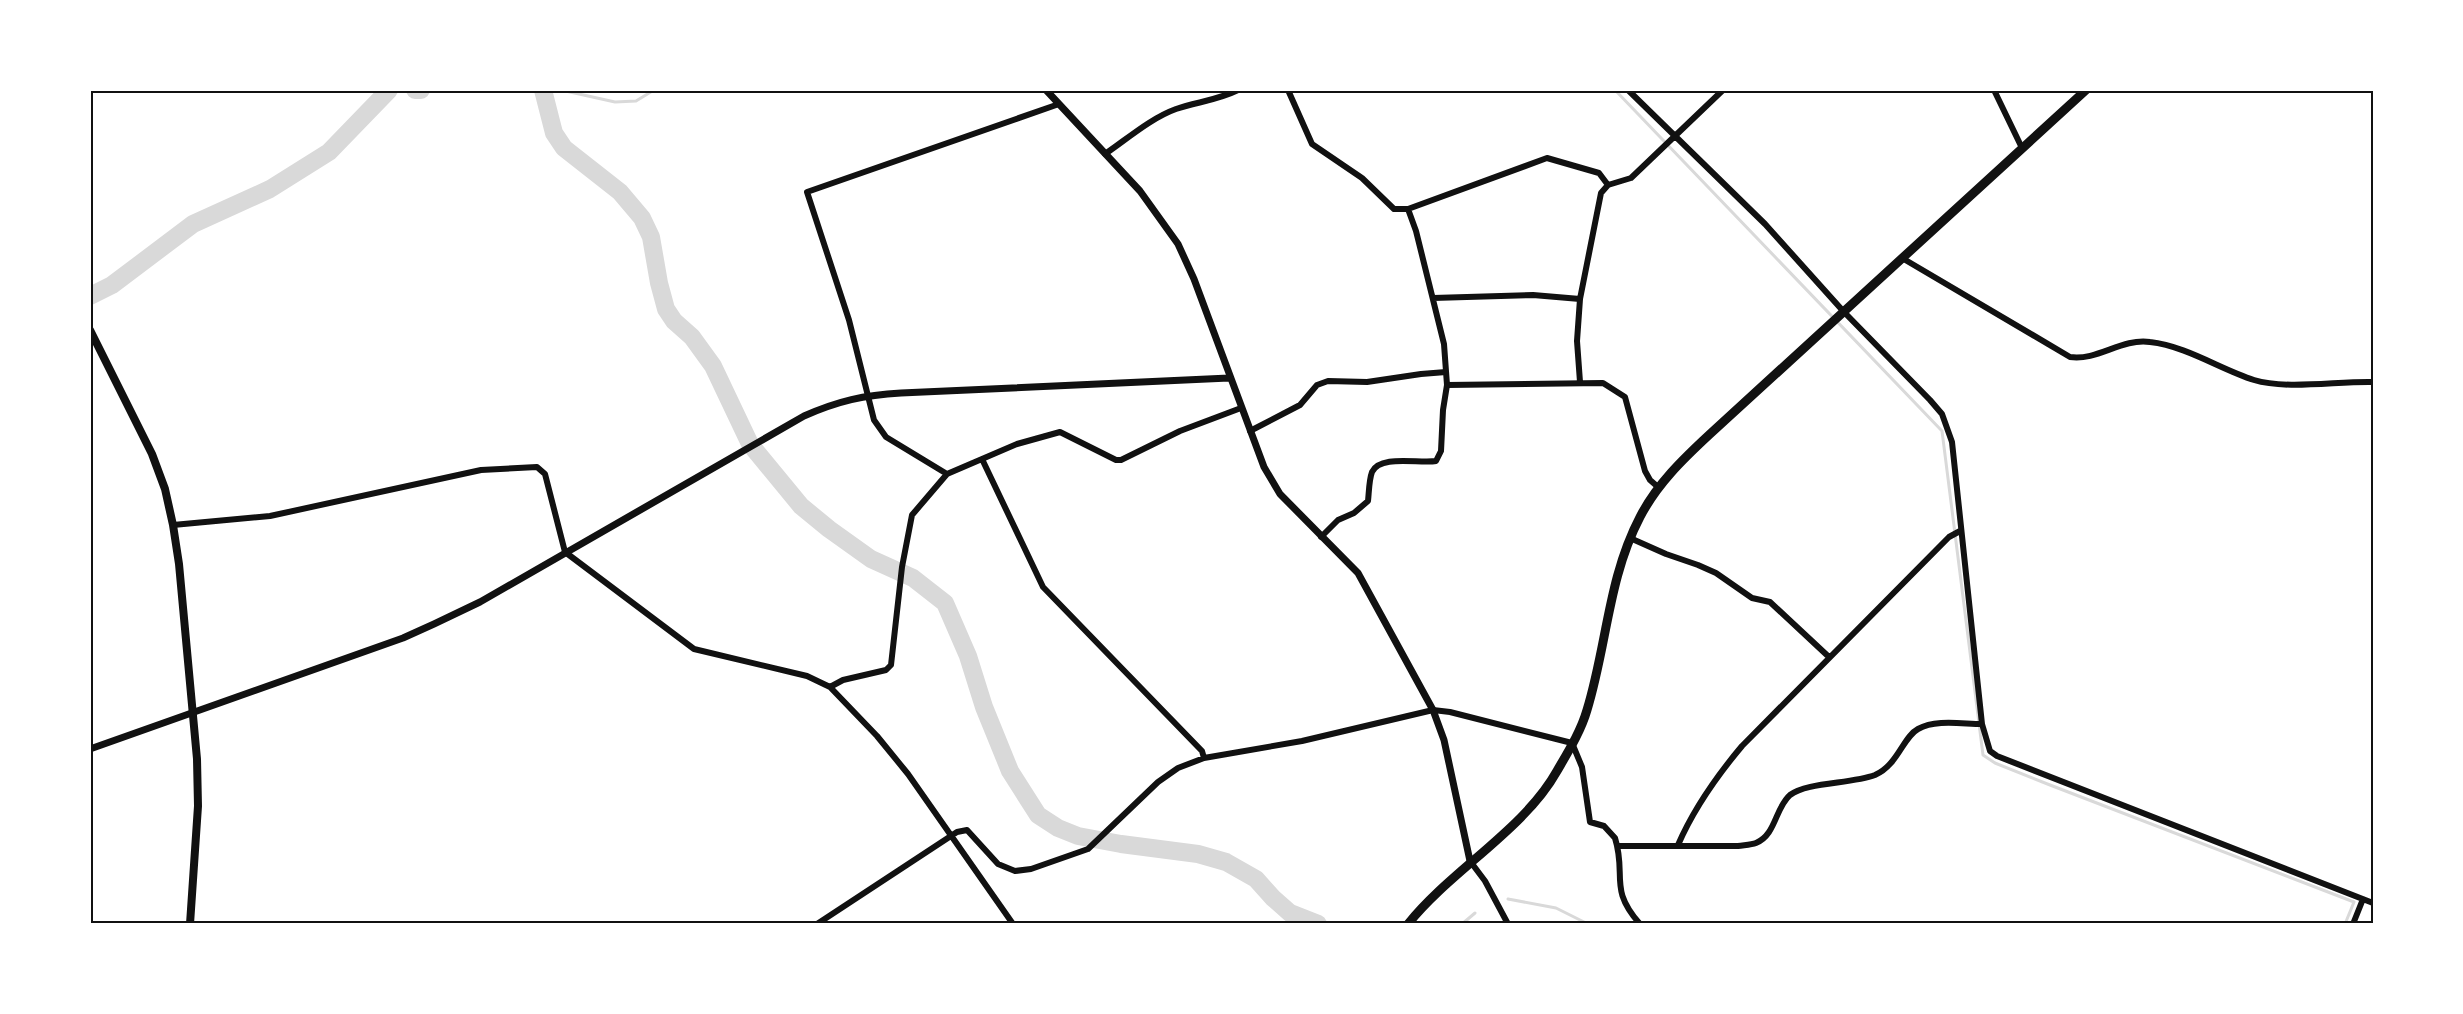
<svg xmlns="http://www.w3.org/2000/svg" width="2463" height="1014" font-family="'PT Sans Narrow',sans-serif">
<style>
.lines{fill:none;stroke-linecap:round;stroke-linejoin:round}
.stream{stroke:#d9d9d9;stroke-width:3}
.river{stroke:#d9d9d9;stroke-width:18}
.minor{stroke:#111;stroke-width:6}
.tertiary{stroke:#111;stroke-width:7}
.secondary{stroke:#111;stroke-width:8}
.primary{stroke:#111;stroke-width:9}
.neatline{fill:none;stroke:#111;stroke-width:2}
</style>
<rect width="100%" height="100%" fill="#fff"/>
<g class="lines">
<!-- stream -->
<path class="stream" d="M561 90 615 102 636 101 654 90
M1615 90 1942 431 1983 755 1995 763 2050 785 2354 902 2345 924
M1508 899 1556 908 1588 924
M1462 924 1475 913"/>
<!-- river -->
<path class="river" d="M415 90H421
M543 90 554 133 564 148 620 192 642 218 651 237 659 283 666 309 674 321 692 337 713 366 750 444 801 506 829 529 871 559 913 578 945 603 968 656 984 707 1010 771 1038 815 1058 828 1078 836 1121 844 1198 854 1226 862 1256 879 1273 898 1290 913 1318 924
M90 296 112 285 193 224 270 189 329 152 389 90"/>
<!-- minor -->
<path class="minor" d="M1288 90 1312 144 1362 178 1394 209H1408L1547 158 1599 173 1608 185
M1628 90 1765 224 1844 312 1930 400 1942 414 1952 442 1982 724 1990 751 1997 756 2373 903
M1994 90 2022 148
M1059 104 807 192 849 320 874 420 886 437 947 474 1017 444 1060 432 1116 460H1121L1180 431 1241 408
M1105 154C1127 139 1151 118 1176 109 1197 102 1218 100 1238 90
M1902 258 2070 357C2098 361 2121 338 2150 342 2186 346 2220 369 2254 380 2287 390 2337 381 2373 382
M1433 298 1533 295 1580 299
M1580 382 1577 341 1580 299 1601 193 1608 185 1631 178 1723 90
M1447 385 1603 383 1625 397 1645 471 1650 480 1658 487
M1250 431 1300 405 1317 385 1328 381 1367 382 1421 374 1446 372
M982 459 1043 587 1202 751 1204 758
M173 525 270 516 481 470 537 467 545 474 565 552 694 649 807 676 830 687 877 736 908 774 1013 924
M1321 537 1338 520 1354 513 1368 501C1369 492 1369 480 1372 472 1380 454 1420 464 1436 461L1441 451 1443 410 1447 385 1444 344 1416 231 1408 209
M1630 538 1666 554 1698 565 1716 573 1752 598 1770 602 1829 657
M830 687 843 680 886 670 891 665 902 567 912 515 947 474
M1678 845C1694 808 1716 777 1742 746L1949 537 1960 531
M1618 846H1738C1744 845 1751 845 1756 843 1776 835 1775 808 1790 795 1807 782 1851 784 1875 775 1898 765 1903 737 1918 729 1936 719 1962 724 1982 724
M1470 861 1485 881 1508 924
M817 924 957 832 967 830 998 864 1015 871 1031 869 1088 849 1158 782 1178 768 1204 758 1302 741 1433 710 1450 712 1572 743 1582 767 1590 822 1604 826 1615 838C1627 876 1608 888 1640 924
M2353 924 2363 899"/>
<!-- tertiary -->
<path class="tertiary" d="M1046 90 1140 191 1178 244 1194 279 1264 467 1280 494 1358 573 1433 710 1444 740 1470 861
M90 749 403 638 434 624 480 602 804 416C838 401 864 395 901 393L1229 378"/>
<!-- secondary -->
<path class="secondary" d="M90 330 152 454 165 489 173 525 179 564 197 759 198 806 190 924"/>
<!-- primary -->
<path class="primary" d="M1408 924C1451 870 1524 830 1557 771 1568 752 1581 731 1587 710 1607 645 1608 578 1640 517 1657 484 1683 459 1710 434L2086 90"/>
</g>
<!-- border -->
<rect width="2463" height="1014" fill="none" stroke="#ffffff" stroke-width="183"/>
<rect x="92" y="92" width="2280" height="830" class="neatline"/>
</svg>
